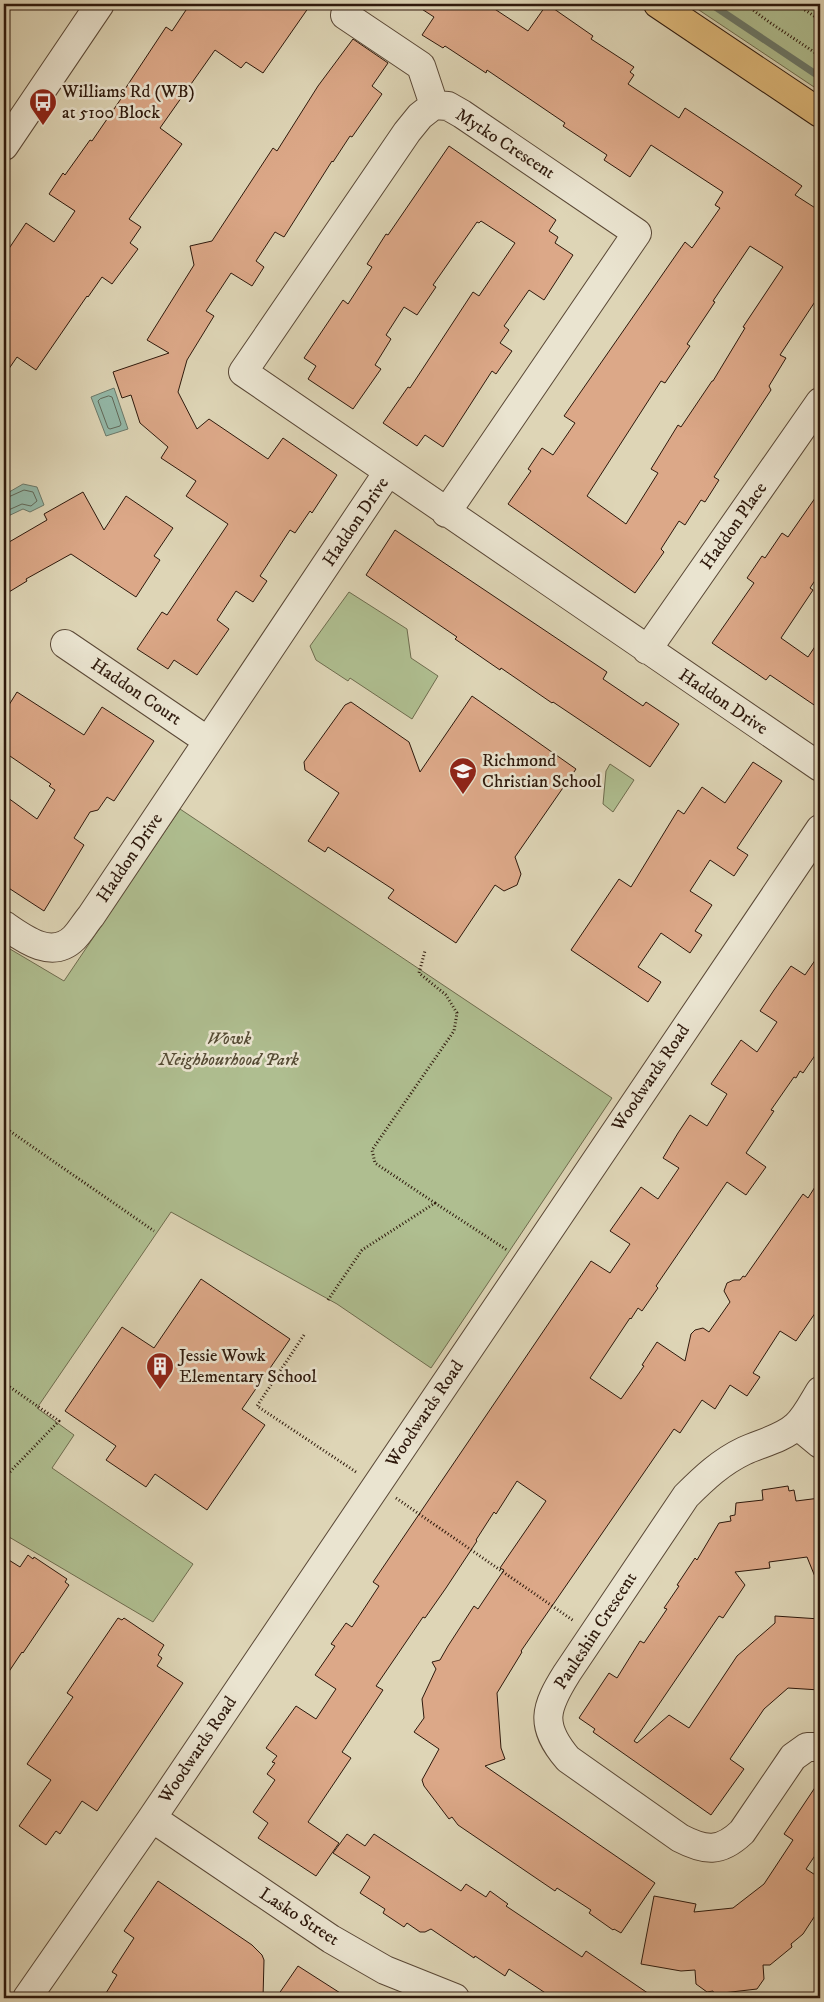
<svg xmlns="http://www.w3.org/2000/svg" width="824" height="2002" font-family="'IM FELL DW Pica',serif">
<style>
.green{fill:#afbe90;stroke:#6e6c4e}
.water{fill:#94b9a9;stroke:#6b796a}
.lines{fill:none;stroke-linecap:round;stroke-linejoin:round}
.shore{stroke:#61695a;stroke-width:1}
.stream{stroke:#6b796a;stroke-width:7}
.building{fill:#dca888;stroke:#2e190c;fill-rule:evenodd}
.minor-casing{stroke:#5a4836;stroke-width:30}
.major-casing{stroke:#2e190c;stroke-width:30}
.path{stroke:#2e190c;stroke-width:3;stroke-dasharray:1 2.5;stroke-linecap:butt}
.minor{stroke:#eae4d0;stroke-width:28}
.major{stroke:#dfba7b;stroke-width:28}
.labels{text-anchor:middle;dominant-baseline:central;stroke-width:5;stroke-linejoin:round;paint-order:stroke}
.poi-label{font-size:18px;fill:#2e190c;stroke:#eae4d0;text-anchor:start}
.street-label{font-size:18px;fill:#2e190c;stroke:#eae4d0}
.park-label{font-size:18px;font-style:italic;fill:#554b34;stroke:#eae4d0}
</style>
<rect width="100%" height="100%" fill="#ded5b6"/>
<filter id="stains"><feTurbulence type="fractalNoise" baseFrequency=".004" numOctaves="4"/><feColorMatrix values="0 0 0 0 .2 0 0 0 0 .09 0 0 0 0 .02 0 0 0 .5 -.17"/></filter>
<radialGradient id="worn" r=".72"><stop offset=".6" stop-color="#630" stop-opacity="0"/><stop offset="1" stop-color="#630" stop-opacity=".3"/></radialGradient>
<!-- green -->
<path class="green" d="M690 4H820V91Z
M349 592 407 629 411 658 438 676 412 719 350 678 348 681 316 660 310 646Z
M610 764 634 780 613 812 603 804 606 771Z
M180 809 612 1098 431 1368 337 1304 171 1212 37 1408 74 1435 52 1468 193 1564 153 1622 4 1534V959L10 949 64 981Z"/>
<!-- water -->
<path class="water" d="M114 388 128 429 106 436 91 397Z
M23 484 37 487 44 505 30 512 23 509 4 518V495Z"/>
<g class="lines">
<!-- shore -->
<path class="shore" d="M109 396 112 397 121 424 120 426 110 429 108 428 98 401 100 399Z
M4 499 24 490 33 492 37 501 31 506 22 504 4 512"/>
<!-- stream -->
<path class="stream" d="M711 4 820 77"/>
</g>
<!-- building -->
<path class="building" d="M190 4H311L263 73 246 62 241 68 215 50 160 128 182 144 129 219 141 227 130 243 138 249 112 284 102 277 88 297 87 296 36 370 17 357 4 376V256L26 223 54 242 75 211 49 194 63 173 65 175 90 140 92 141 127 90 125 89 166 27 172 31Z
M414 4H487L528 31 547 4 593 36 591 39 634 67 630 72 634 75 628 84 679 118 685 108 744 147 802 186 795 195 820 211V294L780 355 786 358 769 386 771 390 714 477 719 480 705 502 701 500 685 525 679 521 661 549 664 552 635 593 508 504 531 471 528 469 542 448 553 455 575 423 564 416 685 242 692 248 720 208 715 205 723 192 651 145 630 177 604 160 607 155 563 126 565 123 487 70 486 73 445 46 443 48 422 35 434 17ZM750 246 783 267 743 327 745 328 713 381H712L681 427 678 425 651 469 658 473 626 524 587 496 661 381 665 383 690 346 687 344 715 302 713 301Z
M353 39 388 63 372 86 382 94 352 137 350 136 333 162 332 161 284 237 275 232 256 261 264 267 252 286 231 273 206 311 214 316 187 360 178 392 197 429 209 419 268 459 283 438 337 475 312 513 310 511 295 533 290 530 260 576 267 581 253 602 236 591 217 620 229 629 197 675 174 660 168 669 137 649 162 612 167 615 228 524 186 496 196 481 161 458 168 447 140 423 131 395 122 398 113 372 169 353 147 340 194 265 190 246 212 241 273 148 277 151 318 86Z
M449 146 556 220 549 231 558 237 555 243 573 255 544 300 529 290 504 326 509 330 500 343 512 351 496 374 492 371 443 447 425 435 417 446 383 423 408 387 410 388 473 292 479 296 515 243 481 221 479 223 477 222 433 285 436 287 417 315 404 307 386 335 391 339 375 365 381 369 353 409 308 379 316 366 304 358 343 300 348 304 372 267 367 264 386 234 388 235Z
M820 491V573L810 588 813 590 781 638 808 657 820 639V709L770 675 766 680 712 643 754 583 747 578 762 556 765 558 782 533 788 537Z
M83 492 104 530 126 496 173 528 154 556 160 560 136 597 71 554 26 579 27 581 4 595V545L47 520 44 514Z
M395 530 607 672 603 679 643 706 646 702 679 724 650 767 553 702 552 703 501 668 500 670 455 639 457 637 366 575Z
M17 692 84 735 102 707 154 741 114 801 107 797 98 810 90 812 74 838 84 845 44 911 4 885V795L37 819 55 790 49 786 51 784 4 752V713Z
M472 696 576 769 515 857 521 874 517 885 504 891 495 885 456 943 388 898 394 890 328 847 325 852 308 841 339 793 305 770 304 762 345 705 351 702 409 742 420 772Z
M753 762 782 781 737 848 748 855 734 876 710 860 690 891 712 905 695 931 702 935 690 953 661 933 638 967 661 982 648 1002 571 950 619 879 631 887 678 810 684 814 702 787 725 803Z
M820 953V1048L803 1073 800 1071 796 1078 794 1077 771 1110 774 1111 746 1153 766 1167 746 1195 727 1182 656 1286 658 1288 642 1311 638 1308 631 1319 630 1318 590 1378 621 1399 644 1366 642 1365 657 1342 685 1361 691 1334 695 1330 703 1328 709 1332 730 1302 724 1291 727 1283 734 1280H740L743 1276 745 1277 803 1194 808 1198 820 1179V1306L796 1341 780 1331 753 1373 760 1377 747 1396 730 1385 715 1409 702 1400 680 1433 674 1429 521 1651 522 1652 497 1693 501 1748 505 1759 485 1766 655 1883 621 1933 614 1929 613 1930 589 1913 591 1910 557 1888 555 1891 458 1825 452 1817 449 1819 424 1786 422 1780 439 1749 414 1732 424 1718 422 1699 436 1669 432 1662 440 1660 448 1646 474 1606 478 1609 504 1570 500 1568 546 1501 517 1481 496 1514 494 1512 476 1540 477 1541 446 1588 425 1618 423 1617 376 1686 383 1690 342 1752 351 1758 308 1822 339 1843 316 1876 258 1838 268 1823 253 1812 275 1780 267 1774 275 1763 272 1762 277 1756 266 1748 296 1706 316 1719 336 1689 315 1675 335 1646 331 1644 346 1623 352 1627 379 1586 373 1582 591 1261 610 1273 630 1244 610 1231 641 1187 658 1199 679 1168 663 1158 678 1133 690 1115 707 1126 727 1094 711 1084 741 1040 757 1052 777 1022 760 1011 774 990 791 966 805 975Z
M201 1279 290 1339 242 1409 265 1425 207 1510 155 1474 146 1487 106 1460 116 1446 65 1411 122 1327 154 1348Z
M788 1486 789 1491 794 1490 796 1501 820 1498V1589L807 1557 769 1562 770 1568 735 1572 745 1585 723 1618 719 1616 634 1741 637 1743 669 1715 689 1728 737 1656 775 1623V1616L820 1619V1690L788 1688 764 1709 730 1759 744 1769 711 1815 593 1732 595 1729 579 1718 609 1673 617 1678 640 1641 644 1643 667 1609 664 1608 679 1586 677 1585 695 1558 697 1560 719 1523 731 1521 730 1516 735 1515 736 1503 763 1500 762 1490Z
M28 1555 33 1559 34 1557 67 1579 65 1582 69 1585 23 1653 22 1652 4 1679V1557L20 1567Z
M118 1618 122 1620 124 1618 164 1645 158 1655 162 1658 157 1666 183 1683 97 1811 82 1801 60 1834 56 1831 46 1845 19 1826 51 1780 27 1764 73 1697 67 1693Z
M820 1780V1848L806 1869 820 1878V1908L803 1934 791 1944 792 1947 770 1965H763L764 1979 757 1989 714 1994 713 1991 707 1992 696 1984 695 1970 681 1971 641 1964 654 1896 696 1904 694 1912 733 1908 764 1884 793 1840 784 1834Z
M347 1834 365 1846 374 1834 461 1891 466 1884 486 1897 490 1891 508 1904 506 1906 582 1957 586 1951 655 1998H553L509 1969 505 1976 475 1956 474 1958 431 1929 425 1932H420L407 1923 404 1927 383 1913 385 1909 360 1893 370 1877 333 1853Z
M158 1881 252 1945 262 1955 264 1960 263 1998H103L117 1975 112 1972 134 1938 124 1931Z
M298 1966 348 1998H276Z"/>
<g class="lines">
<!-- minor casing -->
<g class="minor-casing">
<path id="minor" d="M345 15 421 66 434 105
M4 146 100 4
M446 513 637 233 462 114 448 106 434 105 420 116 407 132 243 372C435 505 627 637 820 767
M65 644 208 741
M647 650 820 402
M4 925C24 939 52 960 74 938 80 932 85 923 91 916L388 472
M820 1391C813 1402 806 1417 796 1426 782 1439 761 1443 744 1451 721 1462 704 1478 686 1496L567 1673C545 1708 539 1725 568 1759L680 1838C705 1851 720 1853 742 1832L793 1757 807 1747H820
M797 1425 820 1444
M152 1818 331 1939 385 1970 455 1998
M27 1998 152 1818 820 829"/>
</g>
<!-- major casing -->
<g class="major-casing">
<path id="major" d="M658 4 820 113"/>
</g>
<!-- path -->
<path class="path" d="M745 4 769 22 820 56
M796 4 820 20
M4 1127 154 1231
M435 1203 507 1250
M328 1300 362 1250 435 1203 375 1163 372 1150 454 1031 457 1013 446 995 419 973 425 951
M304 1335 257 1406 356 1472
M4 1383 59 1421 4 1478
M396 1498 574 1621"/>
<!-- minor -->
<use href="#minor" class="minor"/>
<!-- major -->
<use href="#major" class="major"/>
</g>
<!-- icons -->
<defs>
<g id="bus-pin" transform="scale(1.4375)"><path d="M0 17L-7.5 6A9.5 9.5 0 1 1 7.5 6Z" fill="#8f2418" stroke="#eae4d0"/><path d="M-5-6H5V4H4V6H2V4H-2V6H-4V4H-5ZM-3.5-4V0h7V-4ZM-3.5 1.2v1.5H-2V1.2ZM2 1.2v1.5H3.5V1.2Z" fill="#fff"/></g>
<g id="school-pin" transform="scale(1.4375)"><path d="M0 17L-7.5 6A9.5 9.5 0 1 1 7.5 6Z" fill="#8f2418" stroke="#eae4d0"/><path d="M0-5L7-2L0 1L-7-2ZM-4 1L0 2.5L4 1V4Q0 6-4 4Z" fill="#fff"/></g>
<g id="building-pin" transform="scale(1.4375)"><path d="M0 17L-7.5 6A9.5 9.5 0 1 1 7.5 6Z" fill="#8f2418" stroke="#eae4d0"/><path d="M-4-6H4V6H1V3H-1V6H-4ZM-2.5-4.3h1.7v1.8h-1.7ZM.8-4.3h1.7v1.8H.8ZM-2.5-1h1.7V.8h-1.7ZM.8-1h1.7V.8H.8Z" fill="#fff"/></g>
</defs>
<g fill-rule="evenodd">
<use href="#bus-pin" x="43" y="102"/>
<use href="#school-pin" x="463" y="771"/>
<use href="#building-pin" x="160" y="1366"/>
</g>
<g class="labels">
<!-- poi labels -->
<g class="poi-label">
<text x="62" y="92">Williams Rd (WB)<tspan x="62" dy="21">at 5100 Block</tspan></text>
<text x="482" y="761">Richmond<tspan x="482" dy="21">Christian School</tspan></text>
<text x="179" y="1356">Jessie Wowk<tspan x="179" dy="21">Elementary School</tspan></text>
</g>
<!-- street labels -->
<g class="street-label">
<text transform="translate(505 144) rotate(33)">Mytko Crescent</text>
<text transform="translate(356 522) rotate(-56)">Haddon Drive</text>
<text transform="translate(734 526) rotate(-55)">Haddon Place</text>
<text transform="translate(136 692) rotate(34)">Haddon Court</text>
<text transform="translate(723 702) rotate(34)">Haddon Drive</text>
<text transform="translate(130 858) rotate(-56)">Haddon Drive</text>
<text transform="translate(651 1078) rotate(-56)">Woodwards Road</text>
<text transform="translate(425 1414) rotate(-56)">Woodwards Road</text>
<text transform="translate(596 1631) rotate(-57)">Pauleshin Crescent</text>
<text transform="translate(198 1750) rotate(-56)">Woodwards Road</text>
<text transform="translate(299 1917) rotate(33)">Lasko Street</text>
</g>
<!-- park labels -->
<g class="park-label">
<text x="229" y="1039">Wowk<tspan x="229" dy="21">Neighbourhood Park</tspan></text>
</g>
</g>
<!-- margin -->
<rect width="824" height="2002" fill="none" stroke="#ded5b6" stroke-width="20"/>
<rect x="5" y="5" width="814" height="1992" fill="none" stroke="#2e190c" stroke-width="2.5"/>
<rect x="10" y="10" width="804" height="1982" fill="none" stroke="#2e190c"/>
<rect width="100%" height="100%" filter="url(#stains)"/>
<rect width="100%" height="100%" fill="url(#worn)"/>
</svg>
